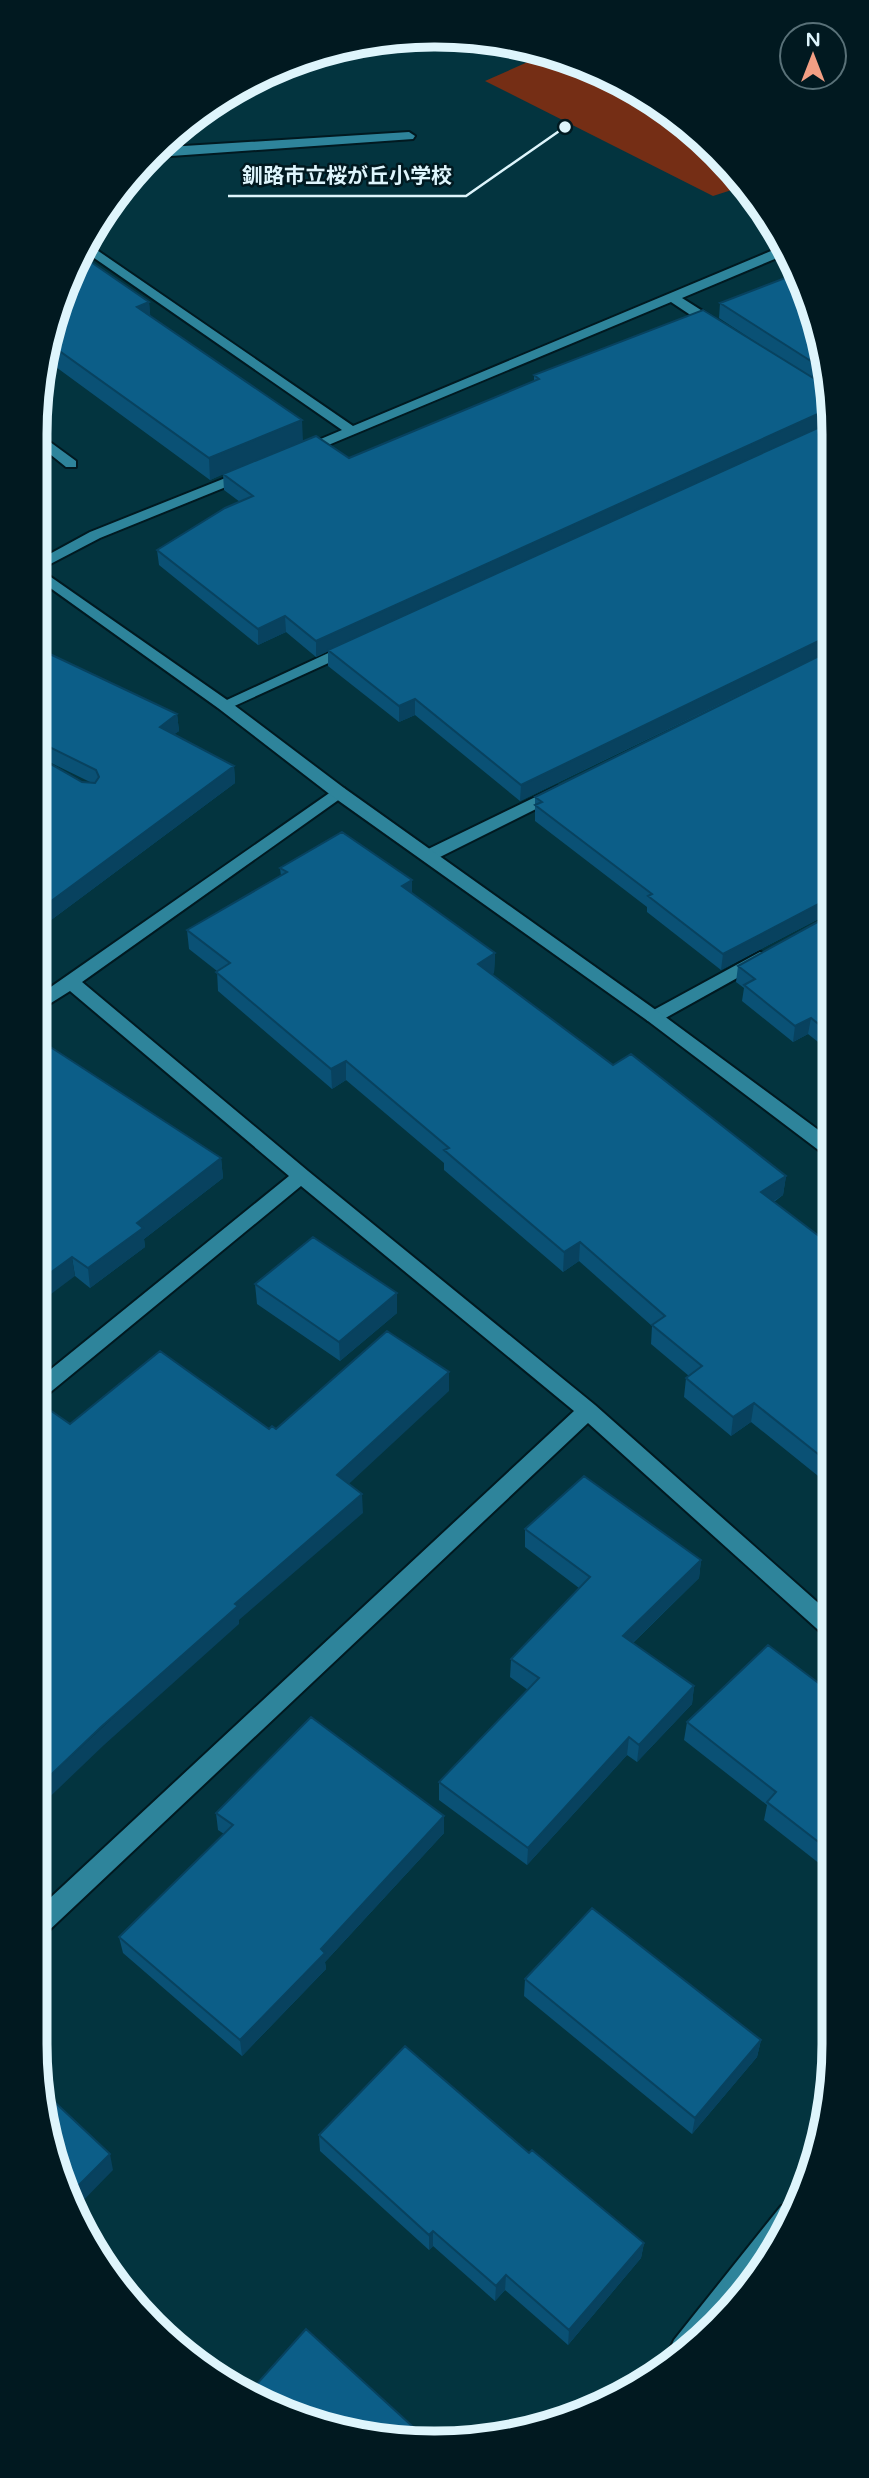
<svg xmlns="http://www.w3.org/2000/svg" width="869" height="2478" font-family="'Varela Round','Noto Sans JP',sans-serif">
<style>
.green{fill:#752e15}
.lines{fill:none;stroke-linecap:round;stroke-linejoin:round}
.service-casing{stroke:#011920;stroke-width:4}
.minor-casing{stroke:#011920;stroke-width:4}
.tertiary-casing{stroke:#011920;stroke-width:4}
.service{fill:#2e849b;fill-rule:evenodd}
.minor{fill:#2e849b;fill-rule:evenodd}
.tertiary{fill:#2e849b;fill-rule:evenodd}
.wall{fill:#0a5175}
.shaded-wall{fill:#08425f}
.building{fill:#0c5e88;stroke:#08425f;stroke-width:2}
.rim{fill:none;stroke:#def5fc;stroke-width:9}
.leader{fill:none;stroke:#def5fc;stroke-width:2.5}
.callout-dot{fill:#def5fc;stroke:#011920;stroke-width:2.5}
.callout-label{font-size:21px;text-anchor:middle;font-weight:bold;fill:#def5fc;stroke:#011920;stroke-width:5;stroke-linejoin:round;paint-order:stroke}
</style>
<rect width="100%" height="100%" fill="#03343f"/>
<!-- green -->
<path class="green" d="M548 53 635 89 735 171 744 186 713 196 485 81Z"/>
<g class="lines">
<!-- service casing -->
<g class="service-casing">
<path id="service" d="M409 132 415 136 413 139 157 157 168 147Z
M35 431 76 461V467H66L35 442Z"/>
</g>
<!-- minor casing -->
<g class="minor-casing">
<path id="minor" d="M91 246 353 426 783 246 789 253 682 298 723 324V330H713L671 302 302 456 297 455V449L342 430 87 253Z
M248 469 253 470V476L100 538 35 572V562L90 532Z
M352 642 357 644 360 647 357 650 230 708 224 710 216 705Z
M558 786 564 787 566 791 564 795 434 860 428 861 420 856 422 852Z
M338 787 344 788 346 792 344 796 82 982 308 1171 595 1405 833 1616V1638L825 1636 588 1423 43 1936 35 1939V1912L574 1411 301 1186 42 1399 35 1401V1382L289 1176 70 991 35 1013V998Z
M760 952 766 954 769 958 766 962 660 1021H648L645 1017 648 1013Z
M790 2202 794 2204 767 2265 674 2358 670 2349 674 2340 781 2206Z"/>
</g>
<!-- tertiary casing -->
<g class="tertiary-casing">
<path id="tertiary" d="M35 566 230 702 344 788 660 1013 832 1140V1157L825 1155 648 1021 332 796 218 708 35 577Z"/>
</g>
<!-- service -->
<use href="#service" class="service"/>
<!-- minor -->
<use href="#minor" class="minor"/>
<!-- tertiary -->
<use href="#tertiary" class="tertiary"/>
</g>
<!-- wall -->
<path class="wall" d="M798 273 831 382 832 912 721 970 647 912V907L535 821V797L810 661 520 801 415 715 399 722 328 666V651L316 657 286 632 258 645 159 565 157 550 240 502 224 490 223 474 210 480 45 359 49 331 149 302 150 316 303 441 349 458 534 381V375L777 356 719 318 720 303Z
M35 647 177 714 179 731 174 734 234 766 235 783 35 932V755L82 782H90L35 755Z
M280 868 412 894 495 953 494 973 492 974 613 1065 786 1176 783 1195 774 1202 832 1246 833 1488 751 1422 731 1436 684 1397 686 1378 689 1376 651 1344 652 1326 579 1261 563 1272 444 1170V1163L346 1080 332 1089 218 991 217 971 189 949 187 930 281 876Z
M832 914V1053L808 1034 793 1042 742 1001 744 988 736 982 738 966Z
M35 1037 221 1158 223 1178 144 1239 145 1247 90 1288 75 1276Z
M255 1284 397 1313 340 1361 257 1304Z
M525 1529 701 1560 699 1578 633 1643 694 1686 692 1704 637 1762 627 1755 527 1865 439 1800V1782L528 1690 510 1677 511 1659 579 1588 525 1547Z
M833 1694 834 1875 764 1820 767 1805 684 1740 687 1722Z
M216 1813 444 1816V1833L325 1962 326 1969 242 2056 123 1953 119 1937 224 1834 218 1830Z
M525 1979 761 2040 757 2057 692 2134 524 1996Z
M319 2135 529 2153 644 2243 641 2258 568 2345 505 2290 495 2301 433 2246 429 2250 320 2151Z"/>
<!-- shaded-wall -->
<path class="shaded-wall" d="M149 302 151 323 137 307Z
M831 408V423L316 657V641Z
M302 420 303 441 210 480 209 458Z
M285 616 286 632 258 645V629Z
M831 635V650L520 801 521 785Z
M415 699V715L399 722V706Z
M177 714 179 731 161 744 160 727Z
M234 766 235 783 35 932V913Z
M412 880V899L402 886Z
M832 897V912L721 970 723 954Z
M495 953 494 973 477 983 478 964Z
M811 1018 808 1034 793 1042 795 1026Z
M346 1061V1080L332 1089 331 1069Z
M221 1158 223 1178 144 1239 145 1247 90 1288 88 1268 137 1223Z
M786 1176 783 1195 758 1211 761 1192Z
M580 1242 579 1261 563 1272 564 1252Z
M72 1257 75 1276 35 1306V1284Z
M397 1293V1313L340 1361 339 1342Z
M449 1372V1391L338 1494 337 1475Z
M754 1403 751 1422 731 1436 733 1417Z
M362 1494 363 1513 239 1620V1624L104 1745 35 1811V1790L235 1604Z
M701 1560 699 1578 621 1654 623 1636Z
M694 1686 692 1704 637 1762 639 1745Z
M629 1737 627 1755 527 1865 528 1848Z
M444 1816V1833L325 1962 326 1969 242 2056 240 2040 321 1949Z
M761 2040 757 2057 692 2134 695 2118Z
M110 2154 113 2170 74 2210 66 2198Z
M433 2231V2246L429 2250V2235Z
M644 2243 641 2258 568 2345 569 2330Z
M506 2275 505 2290 495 2301 496 2286Z"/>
<!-- building -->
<path class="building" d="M85 258 149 302 137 307 302 420 209 458 47 342 49 331Z
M798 273 828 372 720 303Z
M703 310 831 389V408L316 641 285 616 258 629 157 550 225 508 253 496 223 474 316 436 349 458 539 379 534 375Z
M831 422V635L521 785 415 699 399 706 328 650Z
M35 647 177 714 160 727 234 766 35 913V755L82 782 95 783 99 777 96 770 35 740Z
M831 650 832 897 723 954 648 896 652 894 535 805 542 802 535 797Z
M342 832 412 880 402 886 495 953 478 964 613 1065 631 1054 786 1176 761 1192 832 1246 833 1466 754 1403 733 1417 686 1378 702 1366 652 1325 665 1316 580 1242 564 1252 444 1150 449 1148 346 1061 331 1069 216 972 230 963 187 930 287 872 280 868Z
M832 914V1035L811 1018 795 1026 744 985 755 979 738 966Z
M35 1037 221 1158 137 1223 143 1228 88 1268 72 1257 35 1284Z
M313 1237 397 1293 339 1342 255 1284Z
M387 1331 449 1372 337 1475 362 1494 235 1604 238 1606 101 1727 35 1790V1419L47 1408 70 1424 160 1351 269 1429 272 1426 276 1429Z
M584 1476 701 1560 623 1636 694 1686 639 1745 629 1737 528 1848 439 1782 539 1678 511 1659 590 1577 525 1529Z
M768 1645 833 1694 834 1854 767 1802 776 1792 687 1722Z
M311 1717 444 1816 321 1949 325 1953 240 2040 119 1937 233 1825 216 1813Z
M592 1908 761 2040 695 2118 525 1979Z
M405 2046 529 2153 532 2150 644 2243 569 2330 506 2275 496 2286 433 2231 429 2235 319 2135Z
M45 2093 110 2154 66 2198 65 2196Z
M306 2329 424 2437 383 2440 257 2402 248 2394Z"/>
<!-- crop -->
<path d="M0 0H869V2478H0ZM434 47H435A387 387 0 0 1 822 434V2044A387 387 0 0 1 435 2431H434A387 387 0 0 1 47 2044V434A387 387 0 0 1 434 47Z" fill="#011920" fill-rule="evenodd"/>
<path class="rim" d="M434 47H435A387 387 0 0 1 822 434V2044A387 387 0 0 1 435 2431H434A387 387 0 0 1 47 2044V434A387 387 0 0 1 434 47Z"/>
<!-- callouts -->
<path class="leader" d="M565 127L466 196H228"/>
<circle class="callout-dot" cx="565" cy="127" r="7"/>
<g class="callout-label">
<text x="347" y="183">釧路市立桜が丘小学校</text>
</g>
<!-- north arrow -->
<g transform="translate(813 56)"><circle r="33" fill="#011920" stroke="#597178" stroke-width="2"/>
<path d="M0-5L12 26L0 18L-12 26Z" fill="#f39f84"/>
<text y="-10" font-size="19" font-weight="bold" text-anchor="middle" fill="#def5fc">N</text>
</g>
</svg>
